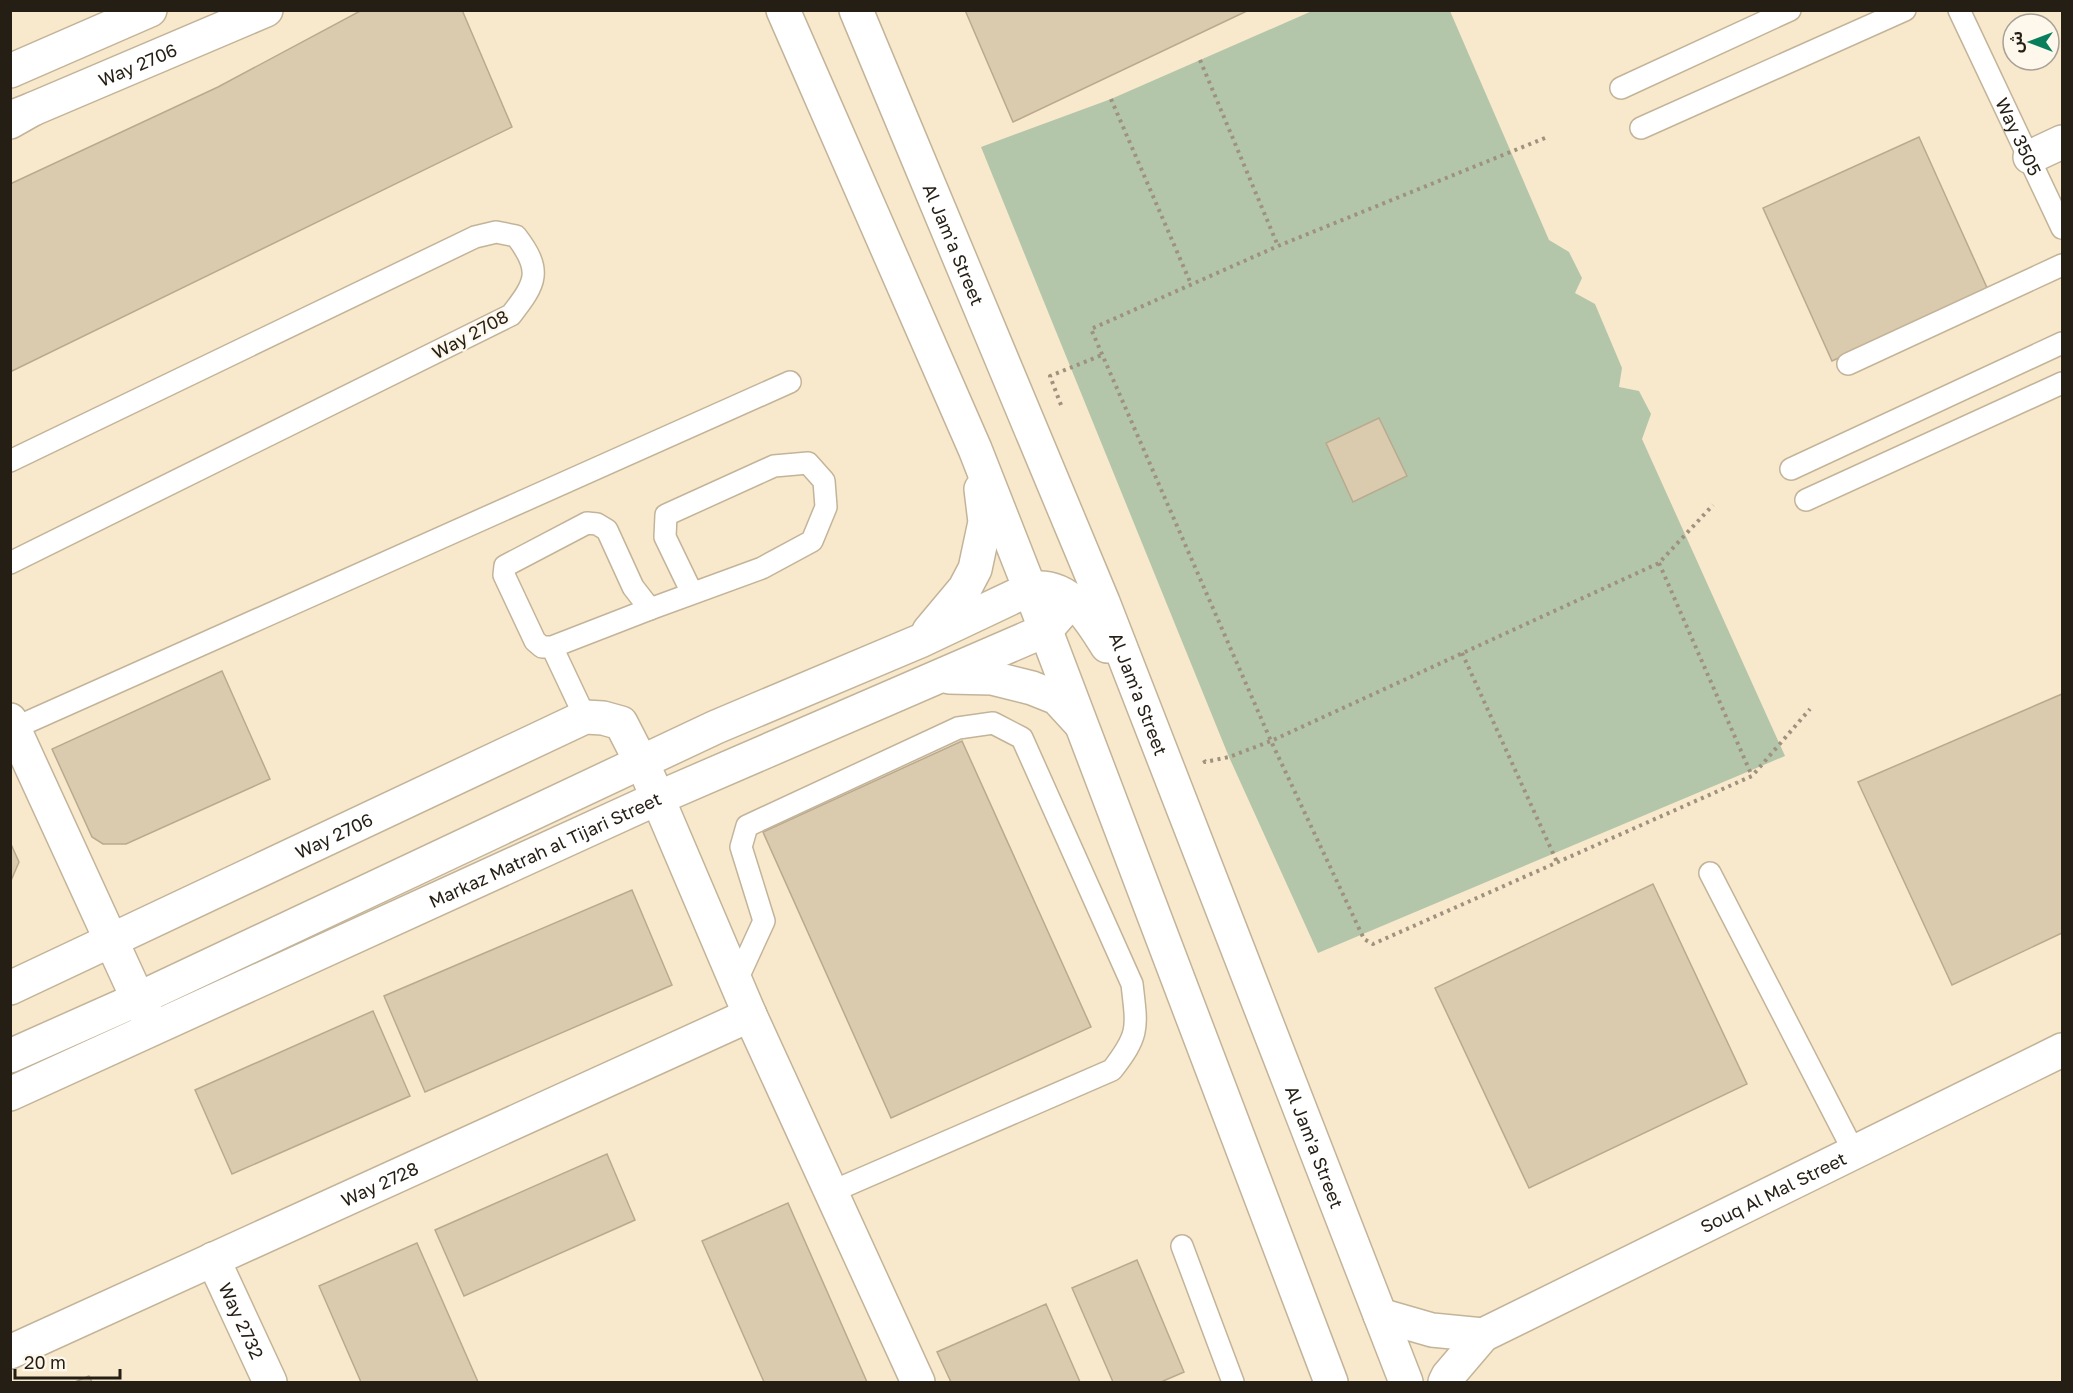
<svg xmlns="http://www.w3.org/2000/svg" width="2073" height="1393" font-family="'Golos Text','Noto Sans Arabic',sans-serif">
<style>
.green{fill:#b3c6aa}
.building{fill:#dacbaf;stroke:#b9aa8f;stroke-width:1.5}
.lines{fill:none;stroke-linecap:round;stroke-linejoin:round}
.lane-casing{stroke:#c3b499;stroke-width:24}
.street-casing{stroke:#c3b499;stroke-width:36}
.secondary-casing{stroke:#c3b499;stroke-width:36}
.primary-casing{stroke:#c3b499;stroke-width:36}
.path{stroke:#9e927e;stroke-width:4;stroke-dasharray:3 4.5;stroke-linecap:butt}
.lane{stroke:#fff;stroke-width:21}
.street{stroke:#fff;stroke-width:33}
.secondary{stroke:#fff;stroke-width:33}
.primary{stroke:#fff;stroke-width:33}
.labels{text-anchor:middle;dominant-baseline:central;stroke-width:4.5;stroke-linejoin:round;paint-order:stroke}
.street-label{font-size:18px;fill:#241e14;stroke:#fdf7ec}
</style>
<rect width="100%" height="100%" fill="#f8e8cc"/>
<!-- green -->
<path class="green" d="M1312 11H1450L1549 240 1569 252 1582 278 1575 293 1595 304 1622 368 1619 387 1639 391 1651 414 1642 439 1785 756 1318 953 1229 757 981 147 1111 99Z"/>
<!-- building -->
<path class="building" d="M362 10H462L512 127 10 372V184L218 87Z
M965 10H1249L1013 122Z
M1919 137 1988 290 1832 361 1763 208Z
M1379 418 1407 476 1353 502 1326 443Z
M222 671 270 779 126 844H103L92 837 52 749Z
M2062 694V933L1952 985 1858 782Z
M962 741 1091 1027 891 1118 763 832Z
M10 842 19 862 10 883Z
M1653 884 1747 1084 1529 1188 1435 988Z
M632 890 672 985 425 1092 384 996Z
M373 1011 410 1096 232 1174 195 1090Z
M607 1154 635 1220 464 1296 435 1230Z
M788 1203 867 1382H764L702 1241Z
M417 1243 478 1382H361L319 1286Z
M1137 1260 1184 1372 1161 1382H1113L1072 1288Z
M1046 1304 1080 1382H951L937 1352Z
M89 1376 92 1382H75Z"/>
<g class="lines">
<!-- lane casing -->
<g class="lane-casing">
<g id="lane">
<path id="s1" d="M1959 10 2062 228"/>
<path d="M1621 88 1790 10"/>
<path d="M1641 128 1905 10"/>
<path d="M1848 364 2062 265"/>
<path d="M10 461 475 237 496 232 516 236C543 271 536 283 511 315L10 563"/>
<path d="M1791 469 2062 343"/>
<path d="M1806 500 2062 383"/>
<path d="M650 609 762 568 812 541 826 507 824 481 808 463 774 466 666 515 665 537 692 593"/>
<path d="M552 647 650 609 633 587 607 530 597 524 587 523 505 566 504 575 535 641 542 647H552L585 717"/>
<path d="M10 730 790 382"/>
<path d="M1710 873 1854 1152"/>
<path d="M736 982 764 921 741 847 747 826 958 728 993 723 1022 738 1132 984C1137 1028 1140 1034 1112 1070L831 1192"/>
<path d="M1182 1246 1233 1382"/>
</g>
</g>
<!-- street casing -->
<g class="street-casing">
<g id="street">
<path d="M2030 157 2062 142"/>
<path d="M10 720 138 999 151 1023"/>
<path id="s2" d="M10 988 585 717 603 718 621 723 641 762"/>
<path id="s3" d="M213 1259 270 1382"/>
<path d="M1380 1315 1432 1330 1483 1335"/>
<path id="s4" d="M10 1352 750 1015"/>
<path id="s5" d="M1445 1382 1448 1376 1483 1335 2062 1050"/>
</g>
</g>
<!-- secondary casing -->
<g class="secondary-casing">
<g id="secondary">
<path d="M783 10 975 449 1030 589 1331 1382"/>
<path id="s6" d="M856 10 1103 602 1406 1382"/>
<path id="s7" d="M10 122 33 109 266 10"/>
<path d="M929 631 965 588 975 569 985 522 981 489"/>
<path d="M949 677 992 678 1032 688 1057 698 1079 722"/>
<path d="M649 778 750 1015 918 1382"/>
<path d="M10 1056 138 999 716 727 920 641 1030 589C1068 582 1090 618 1107 646"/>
<path id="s8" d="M10 1094 658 798 1046 630 1060 614"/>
</g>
</g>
<!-- primary casing -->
<g class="primary-casing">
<path id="primary" d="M10 71 150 10
M10 118 33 109"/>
</g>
<!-- path -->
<path class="path" d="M1200 60 1278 246
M1111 99 1191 284
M1545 138 1278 246 1091 329 1271 741 1364 939 1373 944 1752 776 1810 709
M1061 405 1050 376 1102 355
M1659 563 1752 776
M1462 653 1557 862
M1204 760 1205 762 1229 757 1271 741 1659 563 1713 505"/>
<!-- lane -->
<use href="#lane" class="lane"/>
<!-- street -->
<use href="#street" class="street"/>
<!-- secondary -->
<use href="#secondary" class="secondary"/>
<!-- primary -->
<use href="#primary" class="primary"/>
</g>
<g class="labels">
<!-- street labels -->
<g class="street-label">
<text stroke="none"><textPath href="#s7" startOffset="140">Way 2706</textPath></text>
<text stroke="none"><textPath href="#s1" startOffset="140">Way 3505</textPath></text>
<text stroke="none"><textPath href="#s6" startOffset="254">Al Jam'a Street</textPath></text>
<text transform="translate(470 334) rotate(-28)">Way 2708</text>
<text stroke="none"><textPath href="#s6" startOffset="740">Al Jam'a Street</textPath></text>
<text stroke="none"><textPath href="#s2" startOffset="358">Way 2706</textPath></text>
<text stroke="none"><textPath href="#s8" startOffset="588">Markaz Matrah al Tijari Street</textPath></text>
<text stroke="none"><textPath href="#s6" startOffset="1226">Al Jam'a Street</textPath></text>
<text stroke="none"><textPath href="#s4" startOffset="406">Way 2728</textPath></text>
<text stroke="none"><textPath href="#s5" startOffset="384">Souq Al Mal Street</textPath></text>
<text stroke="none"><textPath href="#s3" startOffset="68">Way 2732</textPath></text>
</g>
</g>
<!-- border -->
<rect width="2073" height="1393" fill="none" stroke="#241e14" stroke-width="24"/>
<!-- north arrow -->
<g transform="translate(2031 42) rotate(270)"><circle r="28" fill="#fdf7ec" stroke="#a6a096" stroke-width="1.5"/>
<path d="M0-4.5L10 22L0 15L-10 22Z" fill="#087e5c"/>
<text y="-9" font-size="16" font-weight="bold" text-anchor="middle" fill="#241e14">ش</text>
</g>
<!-- scale -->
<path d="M15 1369v9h105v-9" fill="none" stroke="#241e14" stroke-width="3"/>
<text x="24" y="1369" font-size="18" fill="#241e14" stroke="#fdf7ec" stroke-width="4.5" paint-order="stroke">20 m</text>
</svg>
